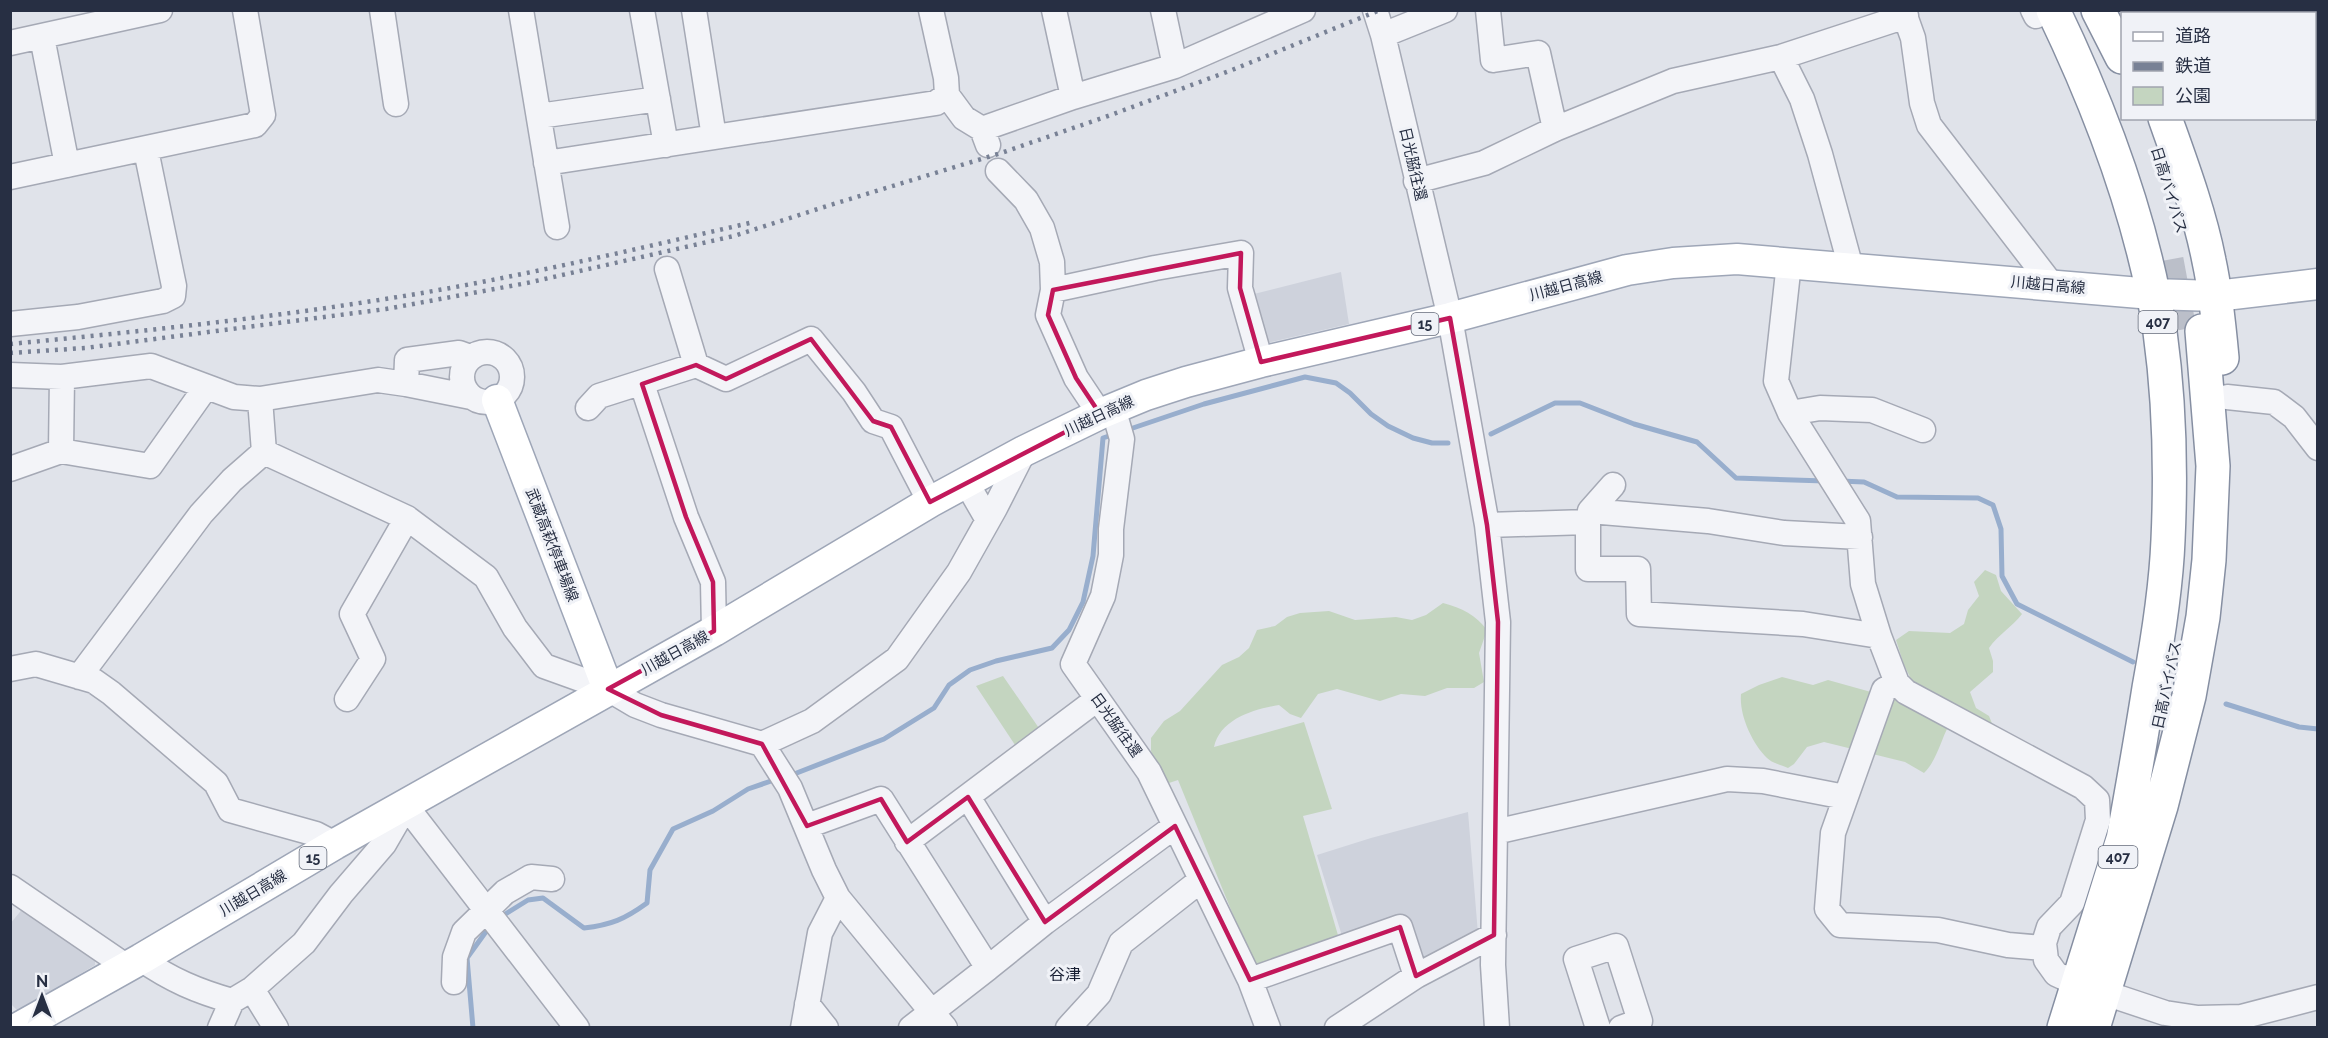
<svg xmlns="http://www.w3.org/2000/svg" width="2328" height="1038" font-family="Raleway,'Noto Sans JP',sans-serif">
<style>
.built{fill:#ced2dc}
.green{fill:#c4d5c0}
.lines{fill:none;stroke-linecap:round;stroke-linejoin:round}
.stream{stroke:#98aecd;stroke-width:5}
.highway-tunnel{stroke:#bbbfc9;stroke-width:33;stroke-dasharray:33 16;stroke-linecap:butt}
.minor-casing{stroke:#a5a9b5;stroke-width:27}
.major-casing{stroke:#9ea6b7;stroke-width:33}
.highway-casing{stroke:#868fa2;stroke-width:36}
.minor{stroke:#f3f4f8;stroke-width:24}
.major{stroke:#fff;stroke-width:30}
.highway{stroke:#fff;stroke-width:33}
.rail{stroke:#788195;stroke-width:4.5;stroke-dasharray:3 6;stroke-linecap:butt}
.marked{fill:none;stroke:#c2185b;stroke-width:4.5;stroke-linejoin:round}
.labels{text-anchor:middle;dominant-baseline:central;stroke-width:6;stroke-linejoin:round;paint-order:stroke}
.shield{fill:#f0f2f7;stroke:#636a79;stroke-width:1.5}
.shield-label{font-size:14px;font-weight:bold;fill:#272f43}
.street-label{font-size:15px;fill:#272f43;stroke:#f0f2f7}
.neighbourhood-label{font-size:16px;fill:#192034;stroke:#f0f2f7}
</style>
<rect width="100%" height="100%" fill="#e0e3ea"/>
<!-- built -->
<path class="built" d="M1341 272 1349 324 1263 344 1260 316 1254 294Z
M1468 812 1478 934 1421 960 1408 916 1342 936 1317 855 1371 838Z
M24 907 95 958V965L18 1011 11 1004 10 924Z"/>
<!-- green -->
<path class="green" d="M1985 570 1996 575 2001 591 2022 614C2012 627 1998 635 1989 648L1993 661V672L1970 692 1976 708 1989 716 1993 726 1949 725C1940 742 1937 760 1924 773L1905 762 1824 742 1807 747 1794 764 1788 768C1781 765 1772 763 1767 758 1752 743 1739 715 1741 694L1759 685 1782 677 1813 685 1828 680 1871 692 1913 683 1904 665 1896 640 1909 631 1950 633 1964 624 1968 610 1979 596 1974 582Z
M1443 603C1462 608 1476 615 1487 630L1479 653 1484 682 1474 688H1447L1425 696 1401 694 1380 701 1337 689 1318 694 1301 718 1290 714 1279 705C1254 709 1220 719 1214 747L1304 722 1332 809 1303 816 1340 942 1256 971 1178 780 1169 783 1159 771 1151 751V738L1164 721 1180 711 1222 665 1239 657 1249 648 1257 630 1275 626 1287 617 1300 613 1329 611 1355 620 1396 617 1412 620 1426 615Z
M1003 676 1043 734 1019 751 976 686Z"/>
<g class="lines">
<!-- stream -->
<path class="stream" d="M1127 430 1204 404 1305 377 1336 383 1350 393 1371 414 1388 426 1413 438 1432 443H1448
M1491 434 1555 403H1580L1634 424 1697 442 1736 478 1825 481
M1840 481 1864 482 1897 497 1978 498 1993 505 2001 529 2002 576 2017 604 2133 662
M2226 704 2299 727 2318 729
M789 776 884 739 934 708 949 685 970 670 996 661 1052 648 1069 630 1083 602 1093 556 1103 438 1115 434
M499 918 528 900 543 898 584 928C611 925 625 919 647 903L650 870 673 829 713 811 748 789 777 779
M473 1028 467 958 490 926"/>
<!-- highway-tunnel -->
<path class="highway-tunnel" d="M2167 260 2180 330"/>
<!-- minor casing -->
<g class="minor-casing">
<path id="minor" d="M382 10 396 104
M521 10 557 227
M642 10 666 145
M694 10 714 137
M931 10 946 78 947 95
M1054 10 1073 97
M1163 10 1175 66
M1375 10 1383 35 1450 318 1487 525 1498 622 1493 965 1497 1028
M1488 10 1493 60 1538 53 1555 129
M1903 10 1913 38 1922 103 1929 125 2052 285
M2033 10 2036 16 2047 10
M1383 35 1445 10
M42 37 67 165
M10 43 160 10
M1781 57 1802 99 1820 154 1851 268
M539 116 658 99
M982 129 1073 97 1175 66 1303 10
M546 163 936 103 947 95 964 118 982 129 988 145
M998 171 1026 200 1042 228 1052 262 1053 290 1048 315 1076 378 1100 414
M10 177 255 125 263 115 245 10
M1416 181 1484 163 1555 129 1673 81 1781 57 1906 16
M1789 263 1776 381 1790 413 1858 521 1863 584 1879 636 1897 683
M667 269 696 365
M1053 290 1155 268 1241 253 1240 288 1261 362
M10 324 78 317 163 301 173 296 174 286 146 150
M462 377a25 25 0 1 1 50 0a25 25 0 1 1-50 0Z
M470 357 459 353 407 360 406 384 471 397
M10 375 62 377 151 366 234 397 260 399 378 380 406 384
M642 384 686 517 713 582 714 631
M2227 397 2274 402 2294 417 2318 448
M260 399 264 452 407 518 486 577 515 628 544 666 608 689 635 705 661 715 762 744 790 788 824 870 838 898 945 1028
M588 408 599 396 696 365 726 379 811 339 854 392 873 421 891 427 930 502
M1113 408 1122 439 1111 529V555L1103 596 1073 664 1149 772 1250 980 1268 1028
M1790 413 1820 408 1872 410 1923 430
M61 451 62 377
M10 469 61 451 150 466 206 387
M966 482 988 520
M1613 485 1590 511 1588 522V569H1638L1639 614 1803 624 1879 636
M1590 511 1708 521 1784 533 1860 537
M1487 525 1588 522
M10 669 36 664 94 681 111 693 216 783 230 810 316 834 335 844
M79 677 201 514 232 480 264 452
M347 699 373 659 352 614 407 518
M762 744 812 721 897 659 959 572 995 508 1024 451
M968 797 1045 922
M807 826 881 799 988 968 911 1028
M1495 832 1727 779 1763 781 1845 797
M907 842 1096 700
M10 887 127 967
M2044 948 2008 945 1938 930 1840 925 1827 909 1833 833 1884 690 1897 683 1906 692 2083 787 2097 800 2098 820 2072 903 2049 927 2044 943 2046 960 2056 974 2078 984 2165 1013 2198 1018 2241 1017 2318 997
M141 959C171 980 197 991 232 1001
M988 968 1045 922 1175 826
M1250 980 1400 927 1416 976
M454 982 455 957 464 932 505 892 531 877 552 879
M252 989 276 1028
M807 1004 826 1028
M220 1028 232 1001 252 989 304 943 341 894 384 844 406 806 577 1028
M803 1028 820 933 838 898
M1068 1028 1099 994 1121 943 1201 880
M1337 1028 1416 976 1494 935
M1598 1028 1576 959 1616 946 1640 1021 1621 1028"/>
</g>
<!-- major casing -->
<g class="major-casing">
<path id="major" d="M497 400 608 689
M18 1028 141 959 335 844 714 631 930 502 1024 451 1100 414 1146 395 1186 382 1261 362 1450 318 1627 270 1673 263 1737 259 2152 294 2216 296 2318 284"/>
</g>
<!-- highway casing -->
<g class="highway-casing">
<path id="highway" d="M2053 10C2102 112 2143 220 2160 332 2169 397 2171 474 2168 540 2166 590 2158 639 2149 688 2141 739 2132 790 2123 840
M2098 10 2122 57
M2165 118C2181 163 2200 214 2209 261 2216 293 2219 325 2222 358
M2064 1028 2129 820
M2093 1028 2161 806 2189 696 2203 617 2209 560 2213 466 2202 331"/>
</g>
<!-- minor -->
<use href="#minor" class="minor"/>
<!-- major -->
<use href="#major" class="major"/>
<!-- highway -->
<use href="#highway" class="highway"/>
<!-- rail -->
<path class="rail" d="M10 344C135 332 261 319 385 299 508 280 631 250 754 222
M10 353 85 348 386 309 527 283 734 236 827 206 1001 153 1108 116 1232 70 1380 10"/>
</g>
<!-- marked area -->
<path class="marked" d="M1241 253 1240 288 1261 362 1450 318 1487 525 1498 622 1494 935 1416 976 1400 927 1250 980 1175 826 1045 922 968 797 907 842 881 799 807 826 762 744 661 715 608 689 714 631 713 582 686 517 642 384 696 365 726 379 811 339 873 421 891 427 930 502 1100 414 1076 378 1048 315 1053 290Z"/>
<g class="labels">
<!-- shield labels -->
<g class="shield">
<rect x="2138.5" y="311" width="39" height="22" rx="4.5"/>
<rect x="1411.5" y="313" width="27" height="22" rx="4.5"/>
<rect x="2098.5" y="846" width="39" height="22" rx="4.5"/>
<rect x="299.5" y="847" width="27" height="22" rx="4.5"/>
</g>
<g class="shield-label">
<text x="2158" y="322">407</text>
<text x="1425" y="324">15</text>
<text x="2118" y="857">407</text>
<text x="313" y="858">15</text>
</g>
<!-- street labels -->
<g class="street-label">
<text transform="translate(1413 164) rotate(77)">日光脇往還</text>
<text transform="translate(2169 190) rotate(73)">日高バイパス</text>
<text transform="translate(2048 285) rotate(5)">川越日高線</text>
<text transform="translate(1566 286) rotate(-15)">川越日高線</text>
<text transform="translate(1099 416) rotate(-25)">川越日高線</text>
<text transform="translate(552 545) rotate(69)">武蔵高萩停車場線</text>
<text transform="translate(675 653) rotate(-29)">川越日高線</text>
<text transform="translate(2167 685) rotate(-78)">日高バイパス</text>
<text transform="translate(1116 725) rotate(54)">日光脇往還</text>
<text transform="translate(253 893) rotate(-31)">川越日高線</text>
</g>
<!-- neighbourhood labels -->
<g class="neighbourhood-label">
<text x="1065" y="974">谷津</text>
</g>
</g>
<!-- border -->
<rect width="2328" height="1038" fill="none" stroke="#272f43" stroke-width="24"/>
<!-- legend -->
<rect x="2121" y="12" width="195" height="108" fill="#f0f2f7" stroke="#a0a4af" stroke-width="1.5"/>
<rect x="2133" y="32" width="30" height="9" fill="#ffffff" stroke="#a0a4af" stroke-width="1.5"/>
<text x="2175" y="42" font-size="18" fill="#272f43">道路</text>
<rect x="2133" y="62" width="30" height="9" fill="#788195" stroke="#a0a4af" stroke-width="1.5"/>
<text x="2175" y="72" font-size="18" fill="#272f43">鉄道</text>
<rect x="2133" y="87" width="30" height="18" fill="#c4d5c0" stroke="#a0a4af" stroke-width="1.5"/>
<text x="2175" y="102" font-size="18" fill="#272f43">公園</text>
<!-- north arrow -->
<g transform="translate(42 996)" stroke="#f0f2f7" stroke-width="4.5" paint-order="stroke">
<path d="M0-4.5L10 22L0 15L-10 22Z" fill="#272f43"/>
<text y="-9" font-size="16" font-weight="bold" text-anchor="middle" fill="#272f43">N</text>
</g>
</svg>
